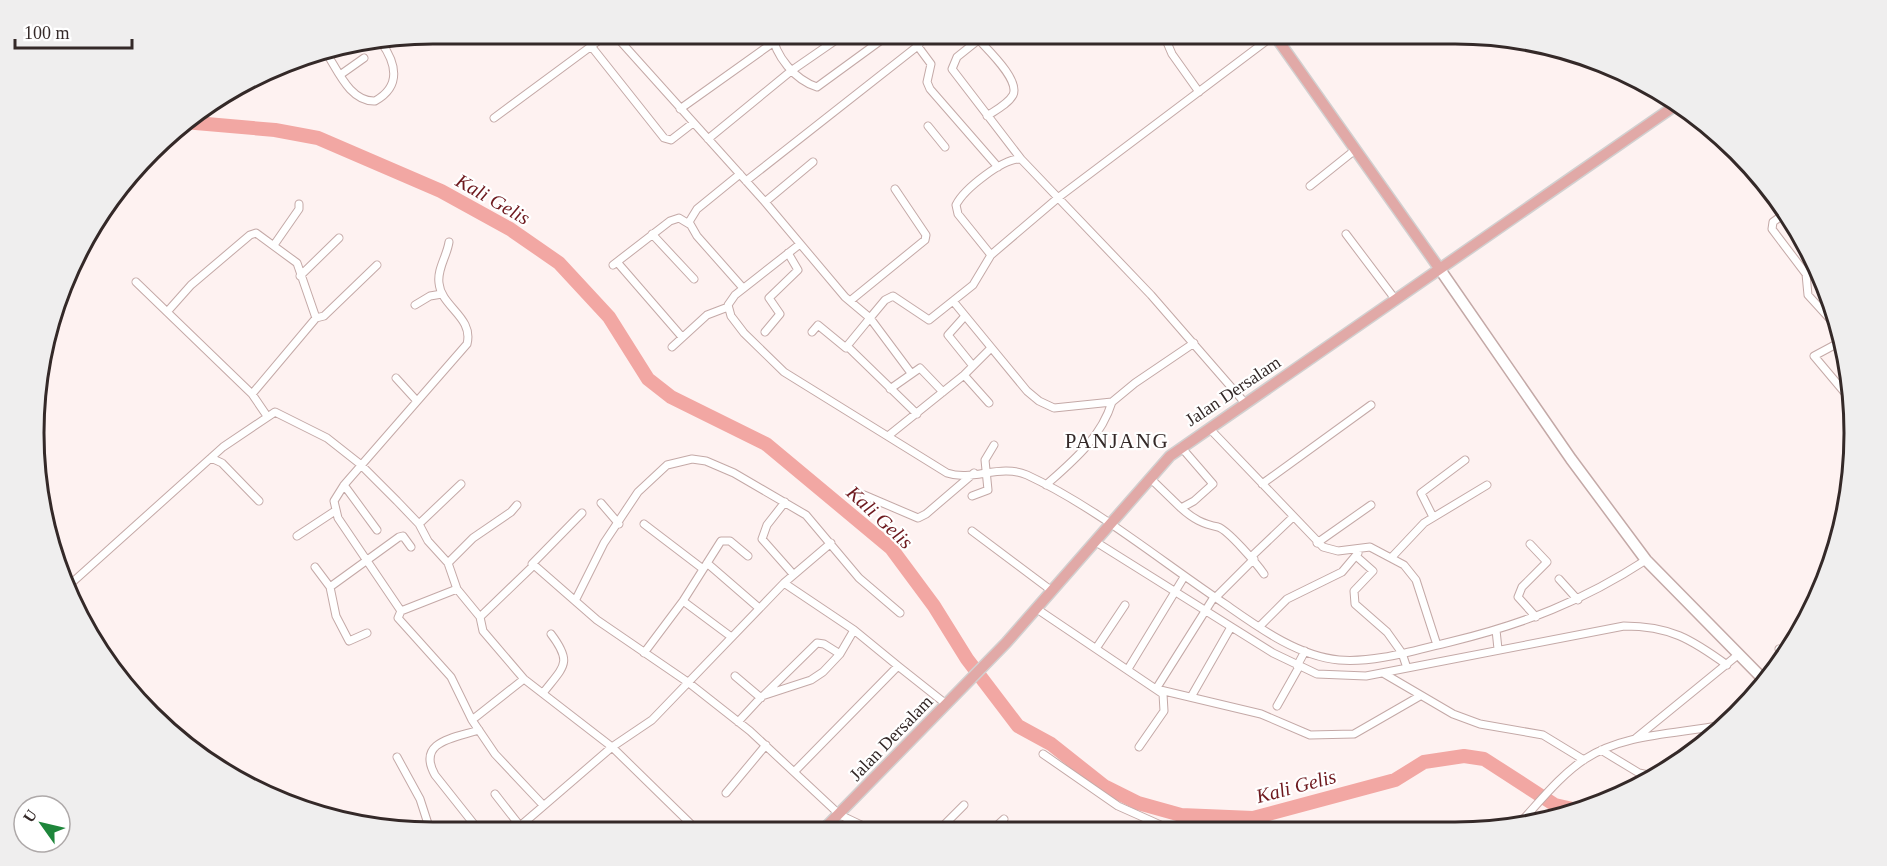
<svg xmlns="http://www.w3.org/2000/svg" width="1887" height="866" font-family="'Times New Roman',serif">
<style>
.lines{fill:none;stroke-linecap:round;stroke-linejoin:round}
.river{stroke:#f2a7a3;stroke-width:14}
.street-casing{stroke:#c4a9a7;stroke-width:9}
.secondary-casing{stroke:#c4a9a7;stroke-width:13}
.primary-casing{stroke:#d2d0d0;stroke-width:13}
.street{stroke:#fff;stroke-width:7}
.secondary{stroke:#fff;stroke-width:10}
.primary{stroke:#e1a9a7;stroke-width:10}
.labels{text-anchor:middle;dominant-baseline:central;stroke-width:4.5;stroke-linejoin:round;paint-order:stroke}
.street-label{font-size:18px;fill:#342928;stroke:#fff}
.water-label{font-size:20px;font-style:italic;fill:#6e191e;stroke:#fff}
.quarter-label{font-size:21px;letter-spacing:1.5px;fill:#342928;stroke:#fff}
.rim{fill:none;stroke:#342928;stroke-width:3}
</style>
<rect width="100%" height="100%" fill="#fef2f1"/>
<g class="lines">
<!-- river -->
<path class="river" d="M184 122 275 130 318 138 441 191 510 229 559 263 609 317 648 379 671 397 766 444 891 548 934 606 967 659 1018 726 1051 744 1104 786 1138 803 1181 815 1253 818 1395 780 1424 762 1464 756 1484 759 1555 805 1577 810"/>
<!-- street casing -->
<g class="street-casing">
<path id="street" d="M613 33 765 202 845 297 870 318 885 300 893 296 929 320 973 285 991 255 1059 197 1274 35
M772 33C775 56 795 80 817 87L891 33
M908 33 931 64 927 82 930 89 998 167
M987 33 957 57 952 69 1021 159
M1163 33 1172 54 1199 92
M979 40C989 51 1020 80 1013 95 1008 104 996 110 987 116
M591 46 664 138 671 140 693 123
M325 51C337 68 349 102 375 101 402 86 396 63 381 42
M340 75 364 58
M680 109 774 42
M494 118 609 33
M928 126 945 147
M708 139 791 71 846 33
M740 174 697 209 689 222 697 236 743 288
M746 181 919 45
M1310 186 1355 150
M765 202 813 162
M1787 212 1773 222 1772 229 1806 274 1808 295 1839 329
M652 234 694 279
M1346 234 1395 299
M800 244 735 295 728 305 731 316 744 333 784 372 947 473C973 482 1000 463 1027 475 1096 507 1162 562 1225 604 1258 627 1297 656 1339 660 1376 663 1415 650 1450 642 1524 624 1583 601 1646 560
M274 245 299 209V204
M991 255 958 214 956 205C964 189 1003 158 1021 159L1151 295 1245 403
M617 262 682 337
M613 265 670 221 679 218 689 224
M300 276 339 238
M136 282 252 394 267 416
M850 301 925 240 926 235 895 189
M953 301 1027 391 1039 401 1054 408 1112 402 1135 383 1194 343
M415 305 430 296 442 294
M167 312 191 285 250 235 256 233 297 263 316 318 324 316 377 265
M965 316 948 335 973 366
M765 332 780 314 769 298 798 270 788 253
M812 332 818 325 846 348
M1842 341 1814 356 1851 400
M672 347 707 315 728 307
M911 373 870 318 847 346 917 414
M964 375 989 403
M396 378 416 400
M890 389 920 368 943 392
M252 394 316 318
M1209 428 1323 547 1338 551 1370 547 1404 565 1416 580 1437 645
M888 436 964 375 991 348
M211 458 222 463 259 501
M1150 478 1181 508 1194 501 1213 484 1181 447
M1262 484 1371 405
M344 485 377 530
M1046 485C1073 461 1101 438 1112 402
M864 495 918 518 926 514 974 473
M972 496 988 490 985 460 994 445
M785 502 767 525 762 539 793 574
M601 503 619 524
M1181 508C1193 519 1203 524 1218 527 1228 530 1257 564 1264 574
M1433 517 1421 493 1465 460
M419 524 461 484
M644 524 703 569
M972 531 1052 591
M297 536 335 511
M1096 542 1273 653 1317 674 1366 676 1624 626C1670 626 1691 639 1727 665
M1317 543 1371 505
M1530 544 1547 562 1522 587 1518 597 1536 617
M1252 556 1293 517
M1356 556 1373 571 1354 591 1355 604 1387 632 1402 653 1407 668
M1391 558 1424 523 1487 485
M448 563 473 538 511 512 517 505
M707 563 759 608
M532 564 582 513
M315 567 330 587 336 616 349 641 367 633
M1559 579 1578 600
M784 583 854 630
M330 587 399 537 403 536 411 547
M66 588 223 447 275 412 327 438 360 464 397 501 419 524 428 541 448 563 457 589 480 617 483 631 524 679 612 747 699 832
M457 589 401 611 398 618 451 677 472 720 495 754 543 805
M1214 597 1156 689 1261 714 1310 735 1354 734 1420 696
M1215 598 1254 559
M576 599 604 543 638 492 667 465 692 459 706 461 734 473 806 515 859 578 900 613
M683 601 730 636
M1037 609 1163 694 1164 711 1139 747
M401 611 338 518 334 501 344 485 467 344C474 317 441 307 439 283 437 269 447 256 449 242
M480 617 534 565 597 620 689 683 750 731 840 815 876 832
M83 625 145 704
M1259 627 1287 599 1342 572 1358 553
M1496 630 1498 649
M1097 647 1125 605
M1779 649 1785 654
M644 653 683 601 721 541H730L748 556
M1297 666 1305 651
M1128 669 1184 577
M1383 673 1453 714 1480 724 1543 735 1584 760
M735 676 761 698
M543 693C564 666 573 663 551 634
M764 695 817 643 824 644 840 654
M1191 697 1231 627
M1277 706 1299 667
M472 720 524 679
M738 722 762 696 811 680 823 672 840 654 854 630 898 666
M479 730C455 738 416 741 435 775L481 833
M1636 738 1739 654
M1601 750 1639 773 1653 776
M1043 754 1118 806 1174 831
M397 757 420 799 431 833
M794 772 898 666 946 704
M726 793 766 745
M495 794 520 826
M1516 827C1538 804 1559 776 1585 759 1625 733 1678 734 1723 725
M938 831 964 805
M991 831 1004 819
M512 833 612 747 652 720 784 583 831 543"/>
</g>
<!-- secondary casing -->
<g class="secondary-casing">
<path id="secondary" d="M1439 268 1571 459 1646 560 1766 682"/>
</g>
<!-- primary casing -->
<g class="primary-casing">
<path id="primary" d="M1273 33 1439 268
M821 832 1006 643 1170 456 1679 103"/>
</g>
<!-- street -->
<use href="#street" class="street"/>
<!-- secondary -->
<use href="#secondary" class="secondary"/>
<!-- primary -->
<use href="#primary" class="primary"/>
</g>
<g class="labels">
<!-- street labels -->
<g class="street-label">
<text transform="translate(1233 391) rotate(-34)">Jalan Dersalam</text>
<text transform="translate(891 738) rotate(-46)">Jalan Dersalam</text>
</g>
<!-- water labels -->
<g class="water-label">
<text transform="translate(493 199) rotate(30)">Kali Gelis</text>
<text transform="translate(880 517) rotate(43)">Kali Gelis</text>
<text transform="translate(1296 786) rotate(-15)">Kali Gelis</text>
</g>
<!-- quarter labels -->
<g class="quarter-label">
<text x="1117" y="441">PANJANG</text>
</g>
</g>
<!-- crop -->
<path d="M0 0H1887V866H0ZM433 44H1455A389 389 0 0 1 1844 433V433A389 389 0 0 1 1455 822H433A389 389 0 0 1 44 433V433A389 389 0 0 1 433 44Z" fill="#efeeee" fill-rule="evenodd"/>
<path class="rim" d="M433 44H1455A389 389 0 0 1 1844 433V433A389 389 0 0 1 1455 822H433A389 389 0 0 1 44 433V433A389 389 0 0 1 433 44Z"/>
<!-- north arrow -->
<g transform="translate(42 824) rotate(304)"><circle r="28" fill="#ffffff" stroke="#aea9a9" stroke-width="1.5"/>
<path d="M0-4.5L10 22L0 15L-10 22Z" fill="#1e863b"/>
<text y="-9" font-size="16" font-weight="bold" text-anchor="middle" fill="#342928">U</text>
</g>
<!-- scale -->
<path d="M15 39v9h117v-9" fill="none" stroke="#342928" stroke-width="3"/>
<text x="24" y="39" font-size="18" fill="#342928" stroke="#ffffff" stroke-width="4.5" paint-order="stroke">100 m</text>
</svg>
